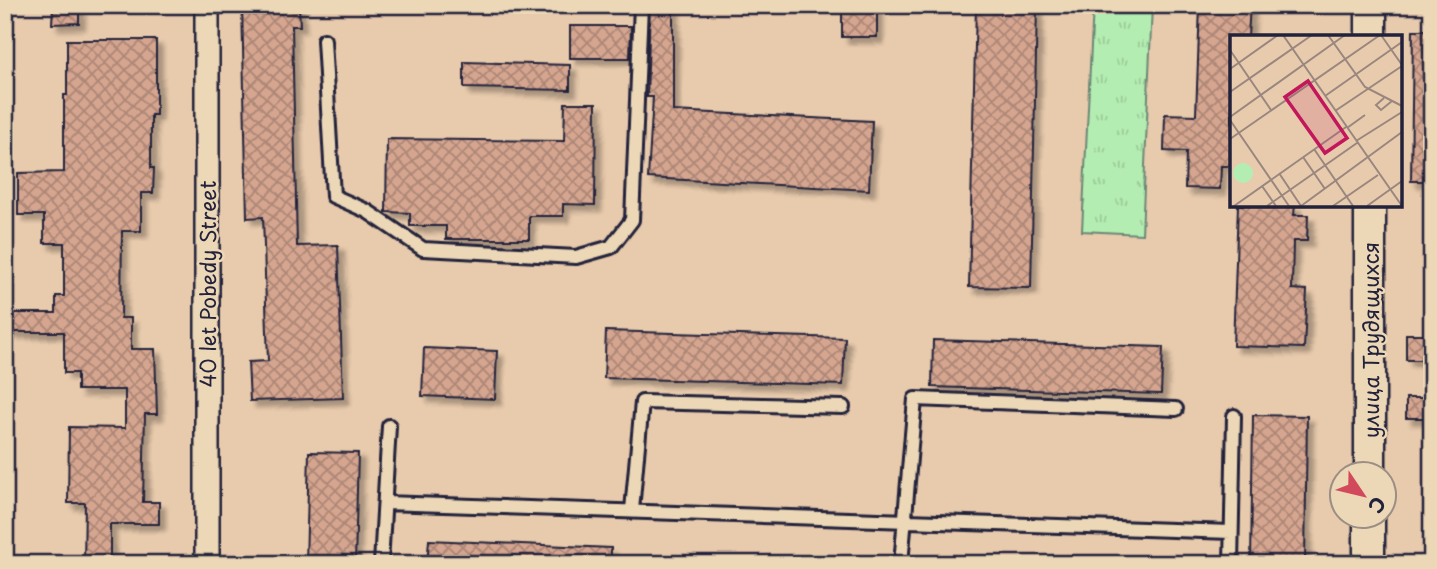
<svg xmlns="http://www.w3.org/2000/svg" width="1437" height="569" font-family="'Playpen Sans',sans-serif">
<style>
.grass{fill:url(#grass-tufts);stroke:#6b8876;stroke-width:2}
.building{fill:url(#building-cross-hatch);stroke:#22223b;stroke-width:2;filter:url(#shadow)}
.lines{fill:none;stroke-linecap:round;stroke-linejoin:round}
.service-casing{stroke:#22223b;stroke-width:18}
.minor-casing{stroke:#22223b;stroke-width:28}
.tertiary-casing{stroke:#22223b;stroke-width:35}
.service{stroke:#ecd7b6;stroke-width:12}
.minor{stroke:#ecd7b6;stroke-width:23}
.tertiary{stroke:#ecd7b6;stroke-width:30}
.labels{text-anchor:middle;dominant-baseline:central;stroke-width:5;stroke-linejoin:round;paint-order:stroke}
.street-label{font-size:21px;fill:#22223b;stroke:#ecd7b6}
.inset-road{fill:none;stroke:#99877f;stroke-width:2}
.view{fill:#c2185b;fill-opacity:0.15;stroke:#c2185b;stroke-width:3.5}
.inset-edge{fill:none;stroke:#22223b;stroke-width:3.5}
</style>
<defs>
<pattern id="grass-tufts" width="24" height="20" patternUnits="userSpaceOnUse" patternTransform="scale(1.75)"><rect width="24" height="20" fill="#b4edb1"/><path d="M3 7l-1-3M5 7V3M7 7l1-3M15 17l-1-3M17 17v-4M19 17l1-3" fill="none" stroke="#9acb99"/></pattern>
<pattern id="building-cross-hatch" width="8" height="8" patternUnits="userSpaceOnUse" patternTransform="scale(1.75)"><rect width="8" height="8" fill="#d5a58f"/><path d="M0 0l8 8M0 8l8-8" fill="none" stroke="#ac8676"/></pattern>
<filter id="shadow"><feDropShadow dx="6" dy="6" stdDeviation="2" flood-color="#0004"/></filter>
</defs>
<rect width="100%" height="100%" fill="#e8caac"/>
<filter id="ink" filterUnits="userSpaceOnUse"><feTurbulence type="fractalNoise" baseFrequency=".0143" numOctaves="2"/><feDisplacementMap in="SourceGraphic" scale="14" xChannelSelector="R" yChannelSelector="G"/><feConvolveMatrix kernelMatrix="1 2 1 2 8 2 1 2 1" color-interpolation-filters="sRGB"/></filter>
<g filter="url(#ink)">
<!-- grass -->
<path class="grass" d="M1093 5H1152L1142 234 1082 231Z"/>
<!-- building -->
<path class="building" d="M53 5H79V23L52 24Z
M242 5H299L300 26H292L297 246 338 245 343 398 250 401 248 362 268 361 263 217 247 218Z
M650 5H673V111L872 121 869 190 648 178 653 97H647Z
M842 5H877V37H842Z
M976 5H1037L1031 288 969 287Z
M1200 5H1250L1248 37H1232V166H1221L1220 189 1185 188 1186 152 1164 151 1165 114 1196 115Z
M570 26H631L630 58H570Z
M1413 30H1432V181H1411Z
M67 40H156V115H151V168H154L153 193H141V231H122L121 318H131V349H155L157 414H145L143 502H159V524H110V564H84L85 503H68L69 427 125 428V390H77V373H64V332H5V313H56V296H64V243H44V215H18V173L64 172V95H67Z
M464 62 570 65V90L464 88Z
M565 103H596L595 205 563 204V216H529V239H446V226H410V213L386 212 387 139 564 141Z
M1238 205H1295L1294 215H1308L1307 241H1293L1292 289 1307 290 1304 348 1233 346Z
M606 331 845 338 843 385 604 378Z
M1406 334H1432V360H1406Z
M933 340 1163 347 1161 394 932 387Z
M424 348 497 351 495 399 422 396Z
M1406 398H1432V418H1406Z
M1253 415 1307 416 1305 564H1251Z
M309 452 358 453 355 564H306Z
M429 540 611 548V564H427Z"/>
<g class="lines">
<!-- service casing -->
<g class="service-casing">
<path id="service" d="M324 40 333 196 367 211 423 249 576 257 611 247 632 220 641 5
M385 503 1231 532
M632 510 642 402 843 407
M381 564 389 426
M901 564 915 399 1176 409
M1231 564 1234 416"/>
</g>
<!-- minor casing -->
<g class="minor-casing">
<path id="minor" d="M207 564V5"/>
</g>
<!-- tertiary casing -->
<g class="tertiary-casing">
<path id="tertiary" d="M1371 37V5
M1370 475V205
M1369 564V516"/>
</g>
<!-- service -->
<use href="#service" class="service"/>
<!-- minor -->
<use href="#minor" class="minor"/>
<!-- tertiary -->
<use href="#tertiary" class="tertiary"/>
</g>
</g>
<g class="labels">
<!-- street labels -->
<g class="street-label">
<text transform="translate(207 284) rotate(-90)">40 let Pobedy Street</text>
<text transform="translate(1370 340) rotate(-90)">улица Трудящихся</text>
</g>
</g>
<!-- overview -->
<g transform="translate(1230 35)">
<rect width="172" height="172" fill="#e8caac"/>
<path d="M3 138a10 10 0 1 1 20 0a10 10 0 1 1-20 0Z" fill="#b4edb1"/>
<path class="inset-road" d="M53 0 172 171M98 0 135 52 172 71M151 0 172 30M0 15 41 75M0 34 48 0M0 57 82 0M95 61 172 7M154 63 146 70 151 75 162 66M105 76 172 31M0 82 115 0M0 85 59 171M117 93 135 80M0 104 150 0M126 106 172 77M84 114 123 171M73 122 95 154M49 138 71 171M32 151 46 171M4 171 116 92M37 171 127 108M71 171 172 97M103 171 148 140M137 171 172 146"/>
<path class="view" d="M78 46 117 103 95 118 55 62Z"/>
<rect width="172" height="172" class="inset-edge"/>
</g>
<!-- margin -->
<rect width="1437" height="569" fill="none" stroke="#ecd7b6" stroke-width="28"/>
<rect x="14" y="14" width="1409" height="541" fill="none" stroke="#22223b" stroke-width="2.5" filter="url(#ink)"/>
<!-- north arrow -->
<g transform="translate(1363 495) rotate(125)"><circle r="33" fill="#ecd7b6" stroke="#9b8f85" stroke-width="2"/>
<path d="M0-5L12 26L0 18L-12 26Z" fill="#d1495b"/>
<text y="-10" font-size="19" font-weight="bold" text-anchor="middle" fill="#22223b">С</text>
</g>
</svg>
